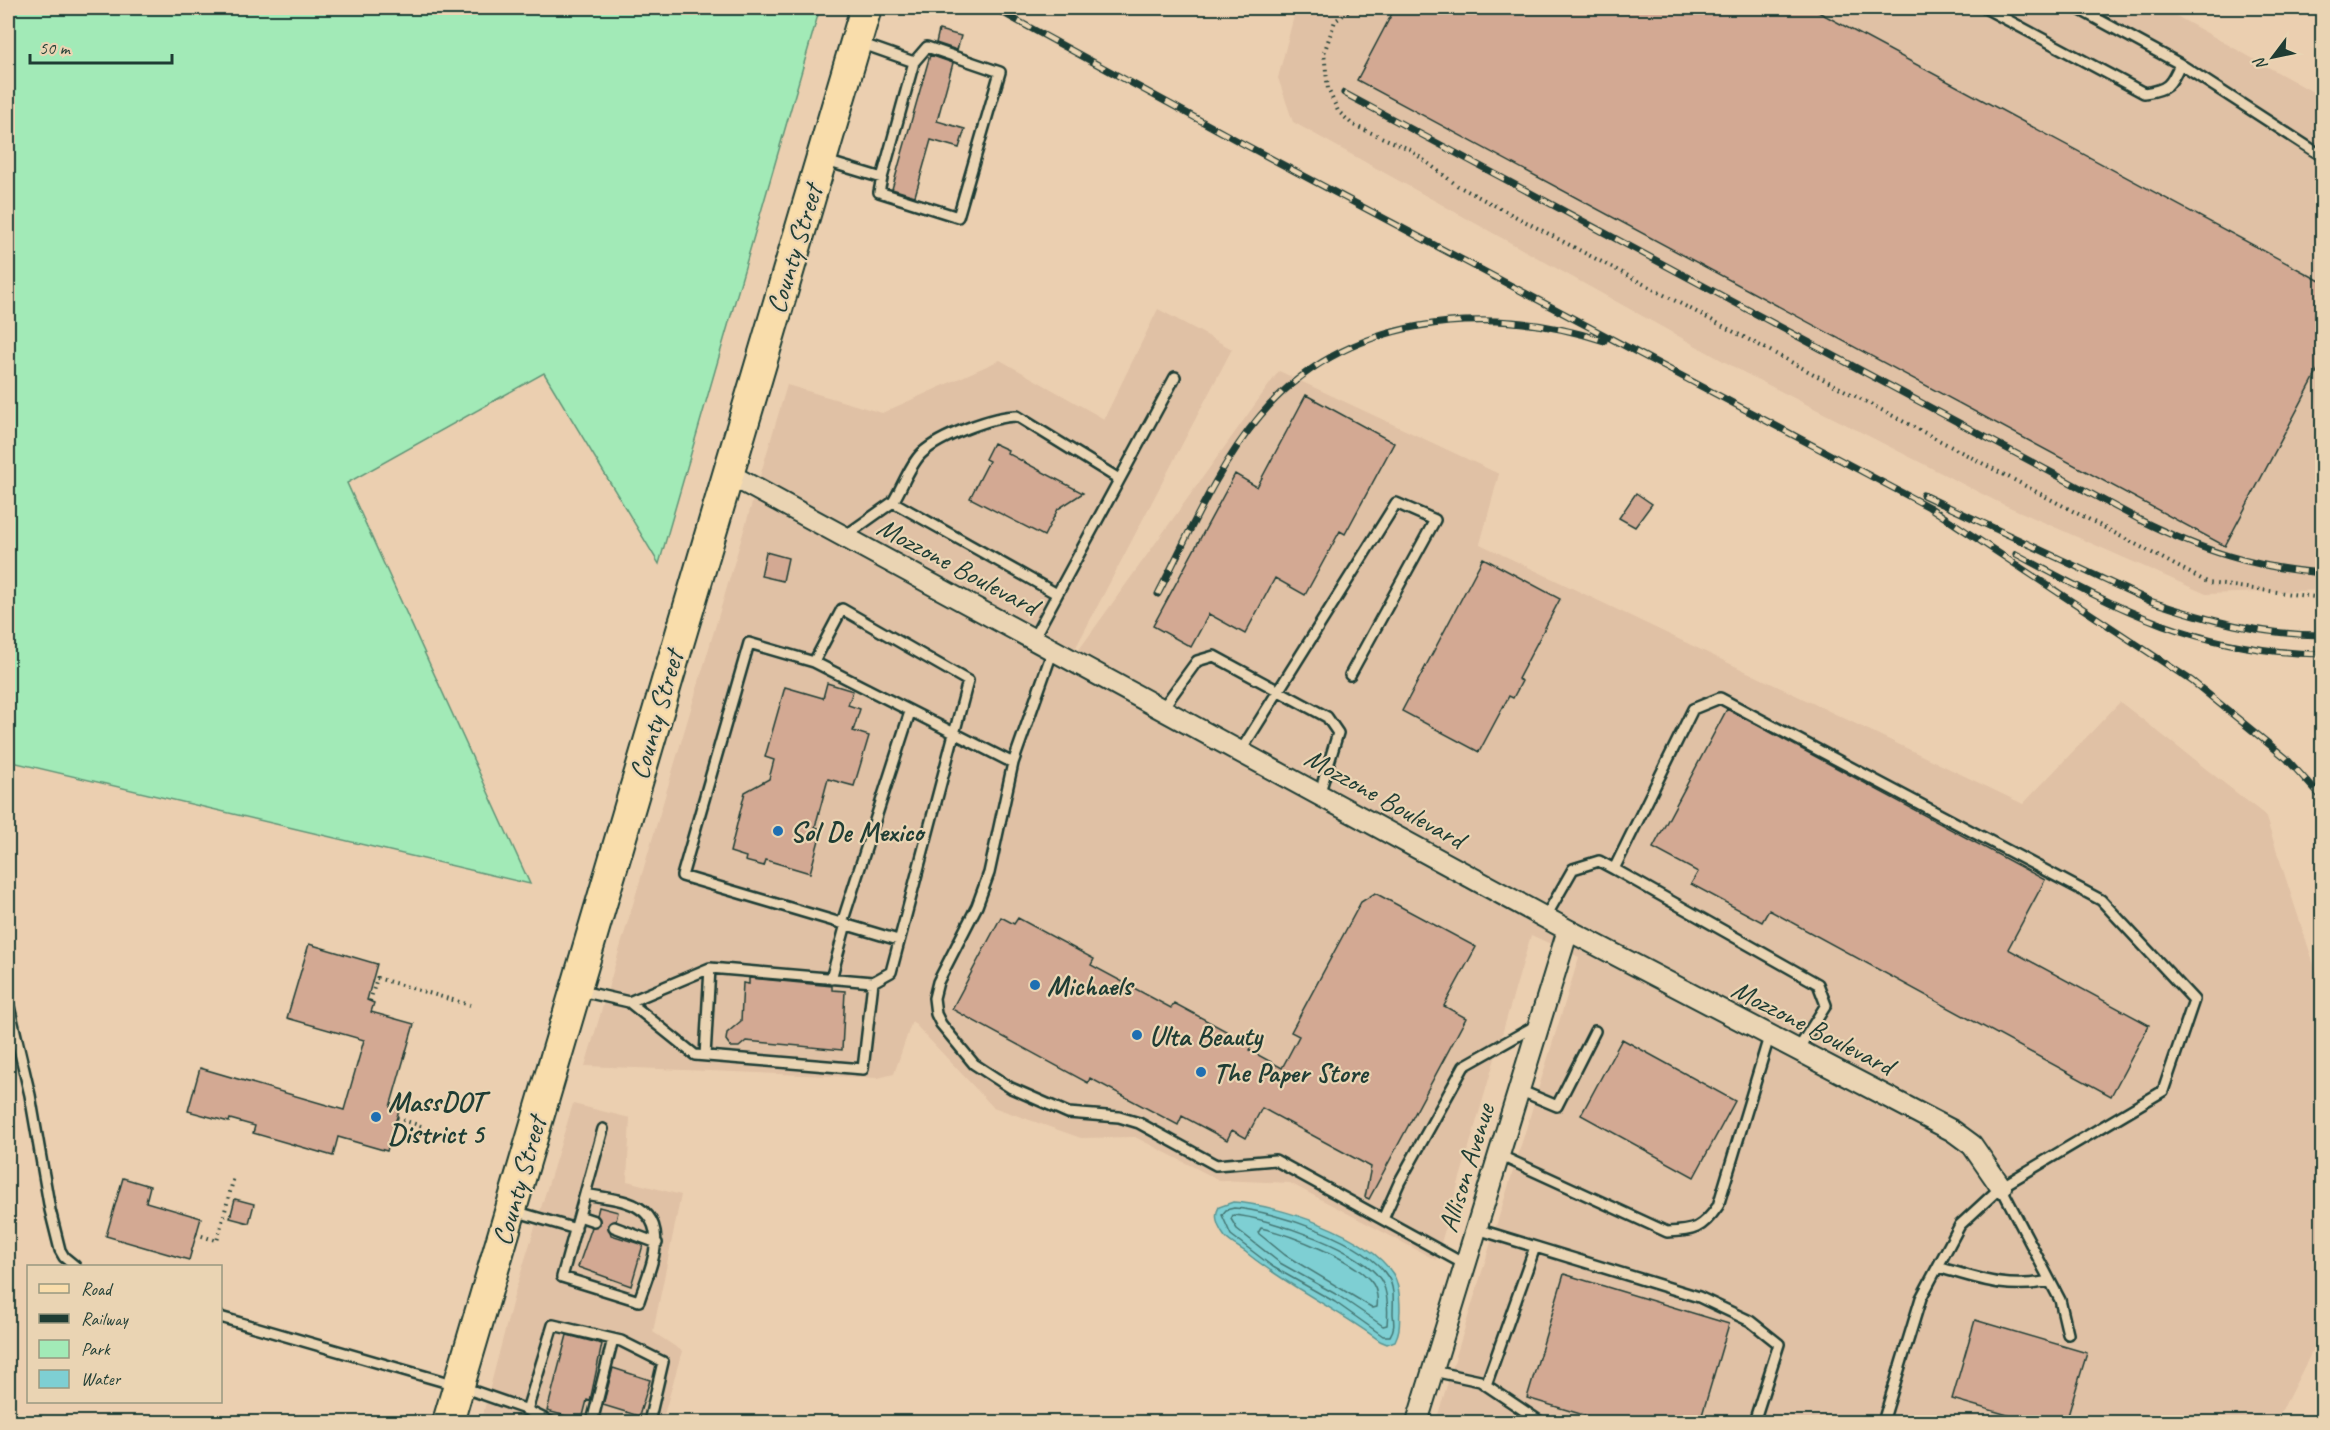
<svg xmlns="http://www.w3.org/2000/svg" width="2330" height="1430" font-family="Caveat,sans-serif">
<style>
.built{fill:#e0c1a5}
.green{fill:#a2eab7;stroke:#609476;stroke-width:1.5}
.water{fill:#7ecfd3;stroke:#589593;stroke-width:1.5}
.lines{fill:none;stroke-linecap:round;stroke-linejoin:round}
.shore{stroke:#457774;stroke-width:1.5}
.building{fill:#d3a993;stroke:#1f3d34;stroke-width:1.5}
.service-casing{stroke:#1f3d34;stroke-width:14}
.minor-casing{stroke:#1f3d34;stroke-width:24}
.primary-casing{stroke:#1f3d34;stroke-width:34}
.path{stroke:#1f3d34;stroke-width:4;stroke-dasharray:1.5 4.5;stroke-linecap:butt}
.service{stroke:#ead4b3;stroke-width:9}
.minor{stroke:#ead4b3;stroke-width:20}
.primary{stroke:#f9ddab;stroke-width:30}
.rail-casing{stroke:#1f3d34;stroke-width:7}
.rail{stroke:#ead4b3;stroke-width:4.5;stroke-dasharray:14;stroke-linecap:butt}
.poi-dot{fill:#1f6fb2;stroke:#ead4b3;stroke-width:2}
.labels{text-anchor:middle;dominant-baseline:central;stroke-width:4.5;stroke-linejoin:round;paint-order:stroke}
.street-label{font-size:28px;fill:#1f3d34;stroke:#ead4b3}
.poi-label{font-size:28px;font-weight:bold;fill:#1f3d34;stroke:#ead4b3;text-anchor:start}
</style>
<rect width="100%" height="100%" fill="#ebcfb0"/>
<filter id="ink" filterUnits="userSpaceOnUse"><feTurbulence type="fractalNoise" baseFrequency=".0167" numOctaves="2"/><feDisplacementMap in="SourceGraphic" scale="12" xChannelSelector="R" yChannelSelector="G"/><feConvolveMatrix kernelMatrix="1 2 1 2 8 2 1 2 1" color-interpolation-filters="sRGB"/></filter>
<g filter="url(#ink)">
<!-- built -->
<path class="built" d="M1296 8H2162L2322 97V590L2206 594 1998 502 1743 372 1293 122 1278 78Z
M1158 309 1232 349 1063 672 1279 371 1499 474 1480 544 2023 804 2120 702 2265 815 2322 989V1332L2276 1422 1436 1421 1579 957 1531 935 1436 1260 1290 1183 1219 1180 1135 1137 1081 1138 993 1107 912 1021 894 1074 878 1078 585 1066 787 385 882 413 1000 360 1104 419Z
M573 1104 630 1118 627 1181 681 1195 653 1332 682 1351 662 1422H481L515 1292Z"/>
<!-- green -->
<path class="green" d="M8 8H820L659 564 544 373 347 483 530 884 8 761Z"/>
<!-- water -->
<path class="water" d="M1233 1202C1279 1205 1367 1234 1393 1274 1399 1284 1400 1299 1400 1310 1399 1322 1401 1329 1395 1341L1387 1344 1380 1341C1337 1309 1289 1287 1248 1254 1241 1248 1231 1244 1225 1237 1219 1229 1213 1217 1219 1207Z"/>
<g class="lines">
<!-- shore -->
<path class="shore" d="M1234 1208C1275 1211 1366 1241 1388 1277 1395 1288 1393 1302 1393 1314 1394 1323 1395 1328 1390 1336H1383L1335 1302 1273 1267 1231 1235 1222 1215 1226 1210Z
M1233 1215C1267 1217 1369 1251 1383 1284 1388 1295 1388 1313 1387 1325L1383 1326 1339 1296 1280 1263 1237 1229 1231 1219Z
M1261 1228C1289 1234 1357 1260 1373 1284 1377 1290 1378 1300 1377 1307L1373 1308 1285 1255 1258 1233Z"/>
</g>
<!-- building -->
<path class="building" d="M1395 8H1811L2322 282V363L2225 546 1357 80Z
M939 30 961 36 957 50 936 43Z
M930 55 953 63 937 121 965 129 959 148 931 140 915 196 892 189Z
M1306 395 1394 443 1345 534 1340 531 1305 595 1275 578 1245 634 1209 614 1191 647 1153 626 1235 474 1257 487Z
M993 443 1008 450 1007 453 1083 493 1058 509 1044 536 970 498 989 461 985 459Z
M1636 493 1652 504 1635 527 1619 518Z
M766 552 788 558 783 581 761 576Z
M1483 558 1560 599 1518 679 1522 681 1513 698 1509 696 1479 752 1402 711Z
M827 683 853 691 848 705 860 709 853 731 869 736 854 786 828 779 815 827 822 829 810 873 766 860 764 866 745 861 746 857 730 852 745 792 769 779 774 760 765 757 785 687 823 698Z
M1727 709 2045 880 2008 949 2149 1025 2111 1096 1769 910 1762 922 1691 884 1698 872 1653 848Z
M1375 893 1476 947 1444 1006 1466 1018 1369 1199 1365 1197 1371 1167 1262 1108 1246 1138 1232 1130 1227 1140 1182 1116 1178 1125 1090 1078 1088 1083 952 1009 1001 917 1014 924 1018 918 1094 959 1091 965 1171 1008 1174 1003 1252 1045 1249 1050 1282 1068 1299 1036 1291 1032 1361 902Z
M309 944 377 964 367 1000 374 1003 371 1012 414 1024 390 1107 399 1110 387 1151 338 1137 333 1156 253 1133 255 1126 230 1119 229 1122 188 1111 200 1068 344 1110 364 1040 287 1018Z
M749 978 832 986V990L845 991 842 1050 746 1041 739 1047H731L726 1040 727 1033 741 1021 743 983 749 984Z
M1622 1039 1735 1101 1694 1177 1581 1115Z
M123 1178 150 1186 146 1202 201 1218 189 1260 106 1236Z
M235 1199 254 1204 249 1223 230 1218Z
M599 1207 618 1212 616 1221 608 1225 611 1235 643 1245 631 1286 578 1267 592 1227 600 1224 597 1215Z
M1564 1274 1729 1324 1700 1422H1607L1527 1398Z
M1975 1320 2087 1353 2066 1422H2032L1952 1399Z
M567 1335 602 1344 590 1401 587 1400 582 1420 547 1411Z
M613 1368 650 1380 639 1416 603 1405Z"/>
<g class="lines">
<!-- service casing -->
<g class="service-casing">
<path id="service" d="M1985 8 2144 93C2168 90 2171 85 2180 64
M2077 8 2180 64 2322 156
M826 161 882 178 914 62 860 43
M882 178 879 192 958 217 1000 72 927 47 914 62
M893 502C902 488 910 464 922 453 940 436 994 416 1017 416L1119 479
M845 536 893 502 1057 594
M1033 639 1175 377
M1053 650 1013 763 989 873 977 906 938 982 934 998 936 1014 941 1024 974 1064 1011 1088 1068 1113 1119 1117 1139 1123 1216 1165 1275 1160 1466 1265
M1162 709 1197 661 1214 656 1327 717 1338 733 1319 795
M1240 752 1396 503 1435 520 1350 675
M1545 918 1573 869 1599 861 1614 869
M842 923 910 712
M898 940 682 876 749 643 814 662 1013 763
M831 979 846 924
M581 991 629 1002 695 1055 863 1069 873 982
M8 1002 30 1095 50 1210 60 1250 64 1257 75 1266
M629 1002 710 968 873 982 891 972 968 681 842 609 814 662
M1797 1051 1826 1005 1818 984 1614 869 1693 709 1720 698 2101 900 2194 1000 2163 1091 2001 1187 1960 1225 1921 1298 1883 1422
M705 1056 710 968
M1519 1090 1557 1106 1595 1031
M1499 1155 1667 1232C1694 1231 1702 1229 1718 1206L1769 1037
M2001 1187 2060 1300 2068 1334
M585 1194C599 1197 614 1198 626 1202 676 1218 650 1267 639 1301L562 1277 603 1129
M514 1211 576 1229
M579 1216 594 1221
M1383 1219 1400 1181 1464 1066 1535 1026
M614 1227 657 1243
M1477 1229 1699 1297 1750 1321 1779 1344 1754 1422
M1938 1267C1980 1279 2006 1290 2050 1281
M220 1317 459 1386 522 1408 551 1422
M1433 1371 1480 1381 1541 1422
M1486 1385 1535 1247
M527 1410 553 1325 621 1341 663 1362 649 1422
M592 1422 613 1339"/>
</g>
<!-- minor casing -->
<g class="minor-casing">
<path id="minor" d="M727 473 1568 930 1953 1131 1972 1145 2001 1187
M1417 1422 1568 930"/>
</g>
<!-- primary casing -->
<g class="primary-casing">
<path id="primary" d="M448 1422 866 8"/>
</g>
<!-- path -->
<path class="path" d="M1353 8 1335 21 1324 53 1328 89 1338 111 1353 125 1409 149 1458 186 2209 583 2322 598
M370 1001 377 978 470 1005
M397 1118 421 1126
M196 1234 217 1241 234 1177"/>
<!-- service -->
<use href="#service" class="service"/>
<!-- minor -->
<use href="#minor" class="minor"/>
<!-- primary -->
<use href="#primary" class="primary"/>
<!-- rail casing -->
<g class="rail-casing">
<path id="rail" d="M994 8 1238 141 1929 507 2192 681 2286 758 2322 798
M1344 93 2140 520C2201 550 2254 568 2322 573
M1923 495 2150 601C2206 620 2262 635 2322 635
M2016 554C2122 611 2199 652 2322 654
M1158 594C1189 534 1217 467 1260 416 1344 315 1486 302 1604 341"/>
</g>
<!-- rail -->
<use href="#rail" class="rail"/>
</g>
</g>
<!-- markers -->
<g class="poi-dot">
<circle cx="778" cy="831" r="6"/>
<circle cx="1035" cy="985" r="6"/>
<circle cx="1137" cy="1035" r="6"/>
<circle cx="1201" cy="1072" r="6"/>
<circle cx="376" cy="1117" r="6"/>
</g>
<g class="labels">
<!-- street labels -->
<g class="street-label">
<text transform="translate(794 249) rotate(-73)">County Street</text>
<text transform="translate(958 566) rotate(28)">Mozzone Boulevard</text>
<text transform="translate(656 715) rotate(-74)">County Street</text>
<text transform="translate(1385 798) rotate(29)">Mozzone Boulevard</text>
<text transform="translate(1813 1027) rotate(27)">Mozzone Boulevard</text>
<text transform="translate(1466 1168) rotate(-73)">Allison Avenue</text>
<text transform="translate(519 1181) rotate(-74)">County Street</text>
</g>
<!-- poi labels -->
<g class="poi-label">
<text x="790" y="831">Sol De Mexico</text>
<text x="1047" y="985">Michaels</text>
<text x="1149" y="1035">Ulta Beauty</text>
<text x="1213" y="1072">The Paper Store</text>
<text x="388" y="1101">MassDOT<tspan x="388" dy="32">District 5</tspan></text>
</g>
</g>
<!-- margin -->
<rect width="2330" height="1430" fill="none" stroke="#ead4b3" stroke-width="30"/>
<rect x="15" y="15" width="2300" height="1400" fill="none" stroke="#1f3d34" stroke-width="2" filter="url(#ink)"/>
<!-- legend -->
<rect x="27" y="1265" width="195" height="138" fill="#ead4b3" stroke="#999880" stroke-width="1.5"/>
<rect x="39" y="1284" width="30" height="9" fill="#f9ddab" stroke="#999880" stroke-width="1.5"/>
<text x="81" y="1295" font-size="18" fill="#1f3d34">Road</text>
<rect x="39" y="1314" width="30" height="9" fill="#1f3d34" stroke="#999880" stroke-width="1.5"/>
<text x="81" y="1325" font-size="18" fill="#1f3d34">Railway</text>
<rect x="39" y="1340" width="30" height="18" fill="#a2eab7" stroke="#999880" stroke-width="1.5"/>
<text x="81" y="1355" font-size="18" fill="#1f3d34">Park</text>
<rect x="39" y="1370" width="30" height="18" fill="#7ecfd3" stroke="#999880" stroke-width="1.5"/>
<text x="81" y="1385" font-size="18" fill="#1f3d34">Water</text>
<!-- north arrow -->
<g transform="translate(2273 57) rotate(238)" stroke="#ead4b3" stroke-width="4.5" paint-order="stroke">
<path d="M0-4.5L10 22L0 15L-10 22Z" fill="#1f3d34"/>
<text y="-9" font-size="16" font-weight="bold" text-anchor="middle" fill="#1f3d34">N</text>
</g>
<!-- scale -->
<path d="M30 54v9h142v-9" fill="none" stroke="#1f3d34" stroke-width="3"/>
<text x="39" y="54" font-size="18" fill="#1f3d34" stroke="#ead4b3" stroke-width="4.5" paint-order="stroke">50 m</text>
</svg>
